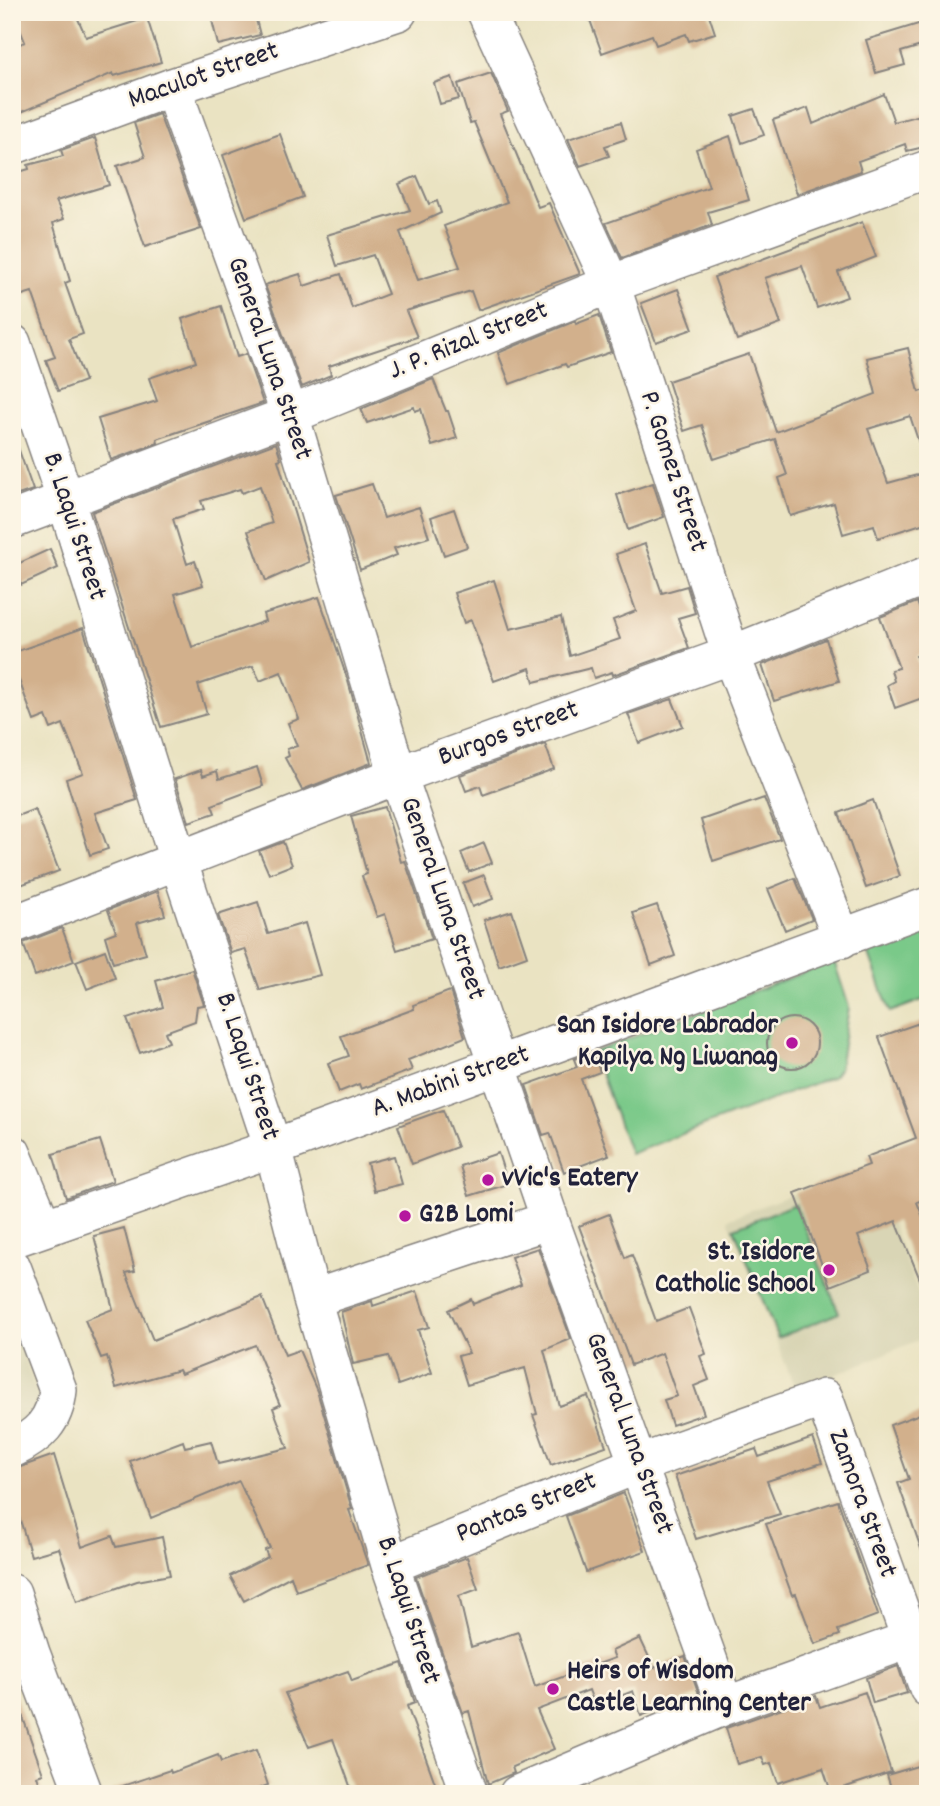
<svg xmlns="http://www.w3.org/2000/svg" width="940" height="1806" font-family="Dekko,sans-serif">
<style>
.built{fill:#d9d5b5}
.green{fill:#7ac989;stroke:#4e7662;stroke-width:2}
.building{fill:#d2b08c}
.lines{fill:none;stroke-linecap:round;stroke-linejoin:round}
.minor-casing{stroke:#86827e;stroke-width:40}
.minor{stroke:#fff;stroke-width:37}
.poi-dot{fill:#b5179e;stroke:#fcf5e5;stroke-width:2.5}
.labels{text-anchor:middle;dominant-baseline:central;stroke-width:5;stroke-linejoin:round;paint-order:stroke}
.street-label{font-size:28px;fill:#22223b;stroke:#fcf5e5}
.poi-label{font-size:28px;font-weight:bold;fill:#22223b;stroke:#fcf5e5;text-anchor:start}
</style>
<rect width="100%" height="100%" fill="#fcf5e5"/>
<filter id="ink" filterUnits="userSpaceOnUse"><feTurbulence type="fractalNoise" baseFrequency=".0143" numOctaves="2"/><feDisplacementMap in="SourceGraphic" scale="14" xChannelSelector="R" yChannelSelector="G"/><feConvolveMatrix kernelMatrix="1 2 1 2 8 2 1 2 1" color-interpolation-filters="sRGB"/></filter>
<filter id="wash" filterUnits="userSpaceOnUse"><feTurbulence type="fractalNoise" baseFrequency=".00686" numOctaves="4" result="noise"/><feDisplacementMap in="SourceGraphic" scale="28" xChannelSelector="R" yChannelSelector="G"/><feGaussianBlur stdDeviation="1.57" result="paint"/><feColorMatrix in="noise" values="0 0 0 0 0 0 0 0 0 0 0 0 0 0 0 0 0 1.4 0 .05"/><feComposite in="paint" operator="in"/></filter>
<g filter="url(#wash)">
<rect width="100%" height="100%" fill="#eae3c2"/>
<!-- built -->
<path class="built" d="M869 1165 928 1317V1336L796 1391 728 1219Z
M12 1321 39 1400 18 1431 12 1433Z"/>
<!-- green -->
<path class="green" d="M928 926V998L890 1012 867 949Z
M834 961 849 1007 839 1069 834 1076 630 1154 593 1052Z
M795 1204 839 1313 778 1338 734 1228Z"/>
<g id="blocks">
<!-- building -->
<path class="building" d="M13 12H75L86 37 147 18 161 62 114 76 113 73 12 116V47L25 42Z
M210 12H254L260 35 218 45Z
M587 12H708L715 33 689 41 686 34 656 45 652 35 602 53Z
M928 21V44L901 52 905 65 876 73 866 40Z
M491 73 508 111 500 114 538 207 549 203 580 274 478 310 471 291 406 311 417 337 329 366 331 375 302 387 265 285 300 274 304 286 341 274 352 308 388 294 373 255 337 266 327 235 410 210 399 184 417 176 429 204 437 201 441 213 400 232 418 280 460 267 444 226 507 202 474 122 470 123 458 84Z
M452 77 459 99 440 104 434 83Z
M884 94 894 122 928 113V146L907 151 905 144 858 161 861 171 797 194 773 120 808 108 813 124Z
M754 109 764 135 742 143 733 116Z
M159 114 201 229 145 247 117 166 145 157 134 123Z
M621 122 626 139 605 146 609 156 580 166 568 139Z
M280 134 303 197 246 218 223 155Z
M730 136 749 200 708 212 712 225 622 258 606 223 709 187 696 149Z
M95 138 109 185 56 201 64 219 53 223 70 281 65 283 83 334 69 339 85 381 58 391 46 360 55 357 32 292 16 297 12 283V174L29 169 28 165 63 156 61 150Z
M862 222 876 257 838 272 847 297 817 308 802 266 765 278 781 324 737 340 714 277Z
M678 289 693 329 656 342 641 303Z
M221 306 237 357 246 354 263 403 157 439 158 443 111 460 98 419 157 401 149 378 196 362 182 319Z
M599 315 611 352 567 367 565 364 510 384 498 353 575 321 576 324Z
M908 348 919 392 928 389V457L924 458 910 416 868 429 888 483 928 472V522L878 538 874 525 843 534 834 503 790 516 779 478 787 475 775 439 714 459 702 425 684 431 668 381 749 354 776 432 876 394 867 358Z
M433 379 446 411H448L457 438 432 446 421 409 415 411 414 407 367 423 361 409Z
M12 439H15L33 490 12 497Z
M276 443 281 459 278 460 309 562 266 581 248 531 272 523 260 486 242 493 240 489 201 501 204 509 173 519 187 564 195 561 203 585 175 594 192 647 265 621 263 614 319 597 348 681 371 763 302 790 285 758 289 756 287 749 297 746 288 723 299 719 281 672 260 681 253 666 198 685 207 714 161 727 92 512Z
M653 483 664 517 628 530 617 495Z
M372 484 384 518 419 507 429 537 394 548 397 555 360 570 336 495Z
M454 509 467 547 444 555 431 517Z
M645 544 662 593 687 586 695 613 678 618 689 648 613 675 612 672 594 678 591 668 534 682 530 668 494 681 471 620 464 623 454 593 494 580 510 629 561 617 570 656 620 639 613 620 636 611 616 554Z
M50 549 58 568 21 585 13 566Z
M917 602 928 631V651L916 656 928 696 895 708 887 685 894 681 891 670 899 668 880 617Z
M83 628 137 800 95 813 108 849 90 855 66 779 83 773 63 724 51 729 46 716 34 721 12 661V653Z
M826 639 839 681 774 701 762 665Z
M672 699 683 726 639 743 628 714Z
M545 744 554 769 483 795 480 786 466 791 460 775Z
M257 767 263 786 212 805 215 813 189 822 175 779 201 770 203 776 217 771 219 779Z
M764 798 780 839 713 861 701 820Z
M873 800 900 876 866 888 839 813Z
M385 807 401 862 405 861 432 939 397 950 385 914 377 917 362 876 367 874 351 816Z
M35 809 59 871 12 888V818Z
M283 842 292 865 269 874 259 851Z
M484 843 492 863 469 872 461 853Z
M484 875 493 899 472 907 463 883Z
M795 878 812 919 785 930 768 889Z
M158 891 165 915 137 923 146 954 113 963 105 936 116 932 108 910Z
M258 902 268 934 305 923 320 975 260 990 245 949 231 953 218 915Z
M657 905 675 956 651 965 633 913Z
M512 911 527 956 499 966 484 920Z
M62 928 74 961 35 976 23 943Z
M105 950 115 978 87 989 76 961Z
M192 969 204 1005 197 1006 195 1021 165 1032 169 1042 140 1053 127 1019 163 1007 156 981Z
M450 991 465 1037 408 1060 412 1070 361 1089 359 1084 339 1092 328 1063 349 1056 341 1036 414 1009 413 1005Z
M767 1043a25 25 0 1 1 50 0a25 25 0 1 1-50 0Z
M928 1020V1198L917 1202 928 1230V1299L896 1221 858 1236 871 1270 830 1286 795 1193 869 1165 866 1157 916 1138 879 1037Z
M593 1052 600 1072 581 1079 609 1155 564 1172 550 1133 543 1135 526 1085 577 1067 574 1059Z
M443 1110 457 1147 412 1164 398 1126Z
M100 1140 113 1181 66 1198 53 1154Z
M498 1153 508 1184 469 1196 460 1166Z
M394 1156 402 1184 374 1191 367 1163Z
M609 1214 625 1258 632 1255 656 1321 689 1308 706 1354 700 1356 709 1380 694 1386 704 1414 672 1425 664 1400 677 1396 662 1353 631 1365 579 1226Z
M124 1228 135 1271 126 1273 153 1340 262 1297 285 1355 299 1350 317 1391 352 1509 349 1510 368 1565 296 1591 291 1576 244 1601 230 1576 268 1557 265 1550 270 1548 239 1481 151 1518 130 1461 183 1441 185 1447 211 1441 218 1464 288 1448 273 1408 280 1405 255 1345 181 1374 179 1370 116 1388 107 1356 101 1358 85 1320 113 1309 94 1236Z
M538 1248 571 1339 544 1350 559 1406 588 1396 606 1446 551 1465 533 1415 537 1414 525 1368 467 1385 458 1356 469 1353 448 1310 471 1299 473 1304 521 1285 511 1257Z
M417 1291 429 1327 418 1330 432 1373 398 1385 388 1356 353 1364 341 1312 372 1301 373 1306Z
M928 1411V1456L923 1458 928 1473V1560H925L898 1483 909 1479 890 1425Z
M813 1438 822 1463 767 1481 780 1514 696 1539 675 1476 756 1449 759 1457Z
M54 1455 82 1547 112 1536 116 1547 162 1537 170 1575 137 1581 77 1602 59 1548 31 1556 12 1493V1470Z
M624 1493 645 1551 586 1572 566 1516Z
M838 1501 878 1615 838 1630 840 1635 815 1644 796 1594 792 1595 766 1524Z
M467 1557 478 1589 459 1596 471 1647 518 1632 535 1687 615 1658 612 1651 640 1638 654 1668 685 1656 699 1694 641 1716 633 1691 595 1706 589 1690 537 1710 554 1749 512 1767 514 1773 488 1784 469 1711 463 1713 416 1577Z
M402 1663 415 1703 407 1706 439 1794H353L333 1739 309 1747 285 1693 348 1671 352 1681Z
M898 1666 907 1693 873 1703 866 1678Z
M865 1692 891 1772 831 1792 823 1768 778 1783 771 1763 765 1765 762 1757 737 1764 726 1728 816 1696 820 1707Z
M12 1695H15L43 1774 37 1776 43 1794H12Z
M256 1750 268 1785 245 1794H112L111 1790 170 1770 171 1773 218 1755 221 1762Z
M924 1764 928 1794H893L887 1775Z"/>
</g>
</g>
<g filter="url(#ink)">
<use href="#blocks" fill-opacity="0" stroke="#86827e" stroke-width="2"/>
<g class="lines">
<!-- minor casing -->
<g class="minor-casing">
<path id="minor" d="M486 12 611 284 731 655 842 939
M172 87 290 415 398 775 550 1220 725 1706
M12 146 172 87 398 12
M12 343 65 498 179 863 273 1148 312 1299 390 1565 469 1794
M12 520 290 415 611 284 928 169
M12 925 398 775 731 655 928 575
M12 1153 43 1227
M12 1239 273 1148 928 906
M12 1267 58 1390C55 1421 39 1436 12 1449
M312 1299 550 1220
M390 1565 639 1464 824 1398 928 1688
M12 1593 31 1653 84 1794
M518 1794 725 1706 928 1633"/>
</g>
<!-- minor -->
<use href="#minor" class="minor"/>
</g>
</g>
<!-- markers -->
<g class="poi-dot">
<circle cx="792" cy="1043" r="7"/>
<circle cx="488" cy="1180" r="7"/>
<circle cx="405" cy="1216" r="7"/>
<circle cx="829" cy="1270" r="7"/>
<circle cx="553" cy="1689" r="7"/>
</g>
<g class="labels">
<!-- street labels -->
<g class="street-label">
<text transform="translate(204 77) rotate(-19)">Maculot Street</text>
<text transform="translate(469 342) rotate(-22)">J. P. Rizal Street</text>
<text transform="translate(268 359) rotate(71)">General Luna Street</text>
<text transform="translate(672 472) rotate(72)">P. Gomez Street</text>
<text transform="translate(73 527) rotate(72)">B. Laqui Street</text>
<text transform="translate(509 735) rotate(-20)">Burgos Street</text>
<text transform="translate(441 899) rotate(71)">General Luna Street</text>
<text transform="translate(246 1067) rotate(72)">B. Laqui Street</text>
<text transform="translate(451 1083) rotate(-20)">A. Mabini Street</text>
<text transform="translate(628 1434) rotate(70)">General Luna Street</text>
<text transform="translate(861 1504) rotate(70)">Zamora Street</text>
<text transform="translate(527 1509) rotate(-22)">Pantas Street</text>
<text transform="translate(407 1611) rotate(72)">B. Laqui Street</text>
</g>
<!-- poi labels -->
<g class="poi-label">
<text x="778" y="1027" text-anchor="end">San Isidore Labrador<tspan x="778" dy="32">Kapilya Ng Liwanag</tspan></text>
<text x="502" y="1180">vVic's Eatery</text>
<text x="419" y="1216">G2B Lomi</text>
<text x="815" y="1254" text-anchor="end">St. Isidore<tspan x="815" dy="32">Catholic School</tspan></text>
<text x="567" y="1673">Heirs of Wisdom<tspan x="567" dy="32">Castle Learning Center</tspan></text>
</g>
</g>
<!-- margin -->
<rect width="940" height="1806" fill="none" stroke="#fcf5e5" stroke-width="42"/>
</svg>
